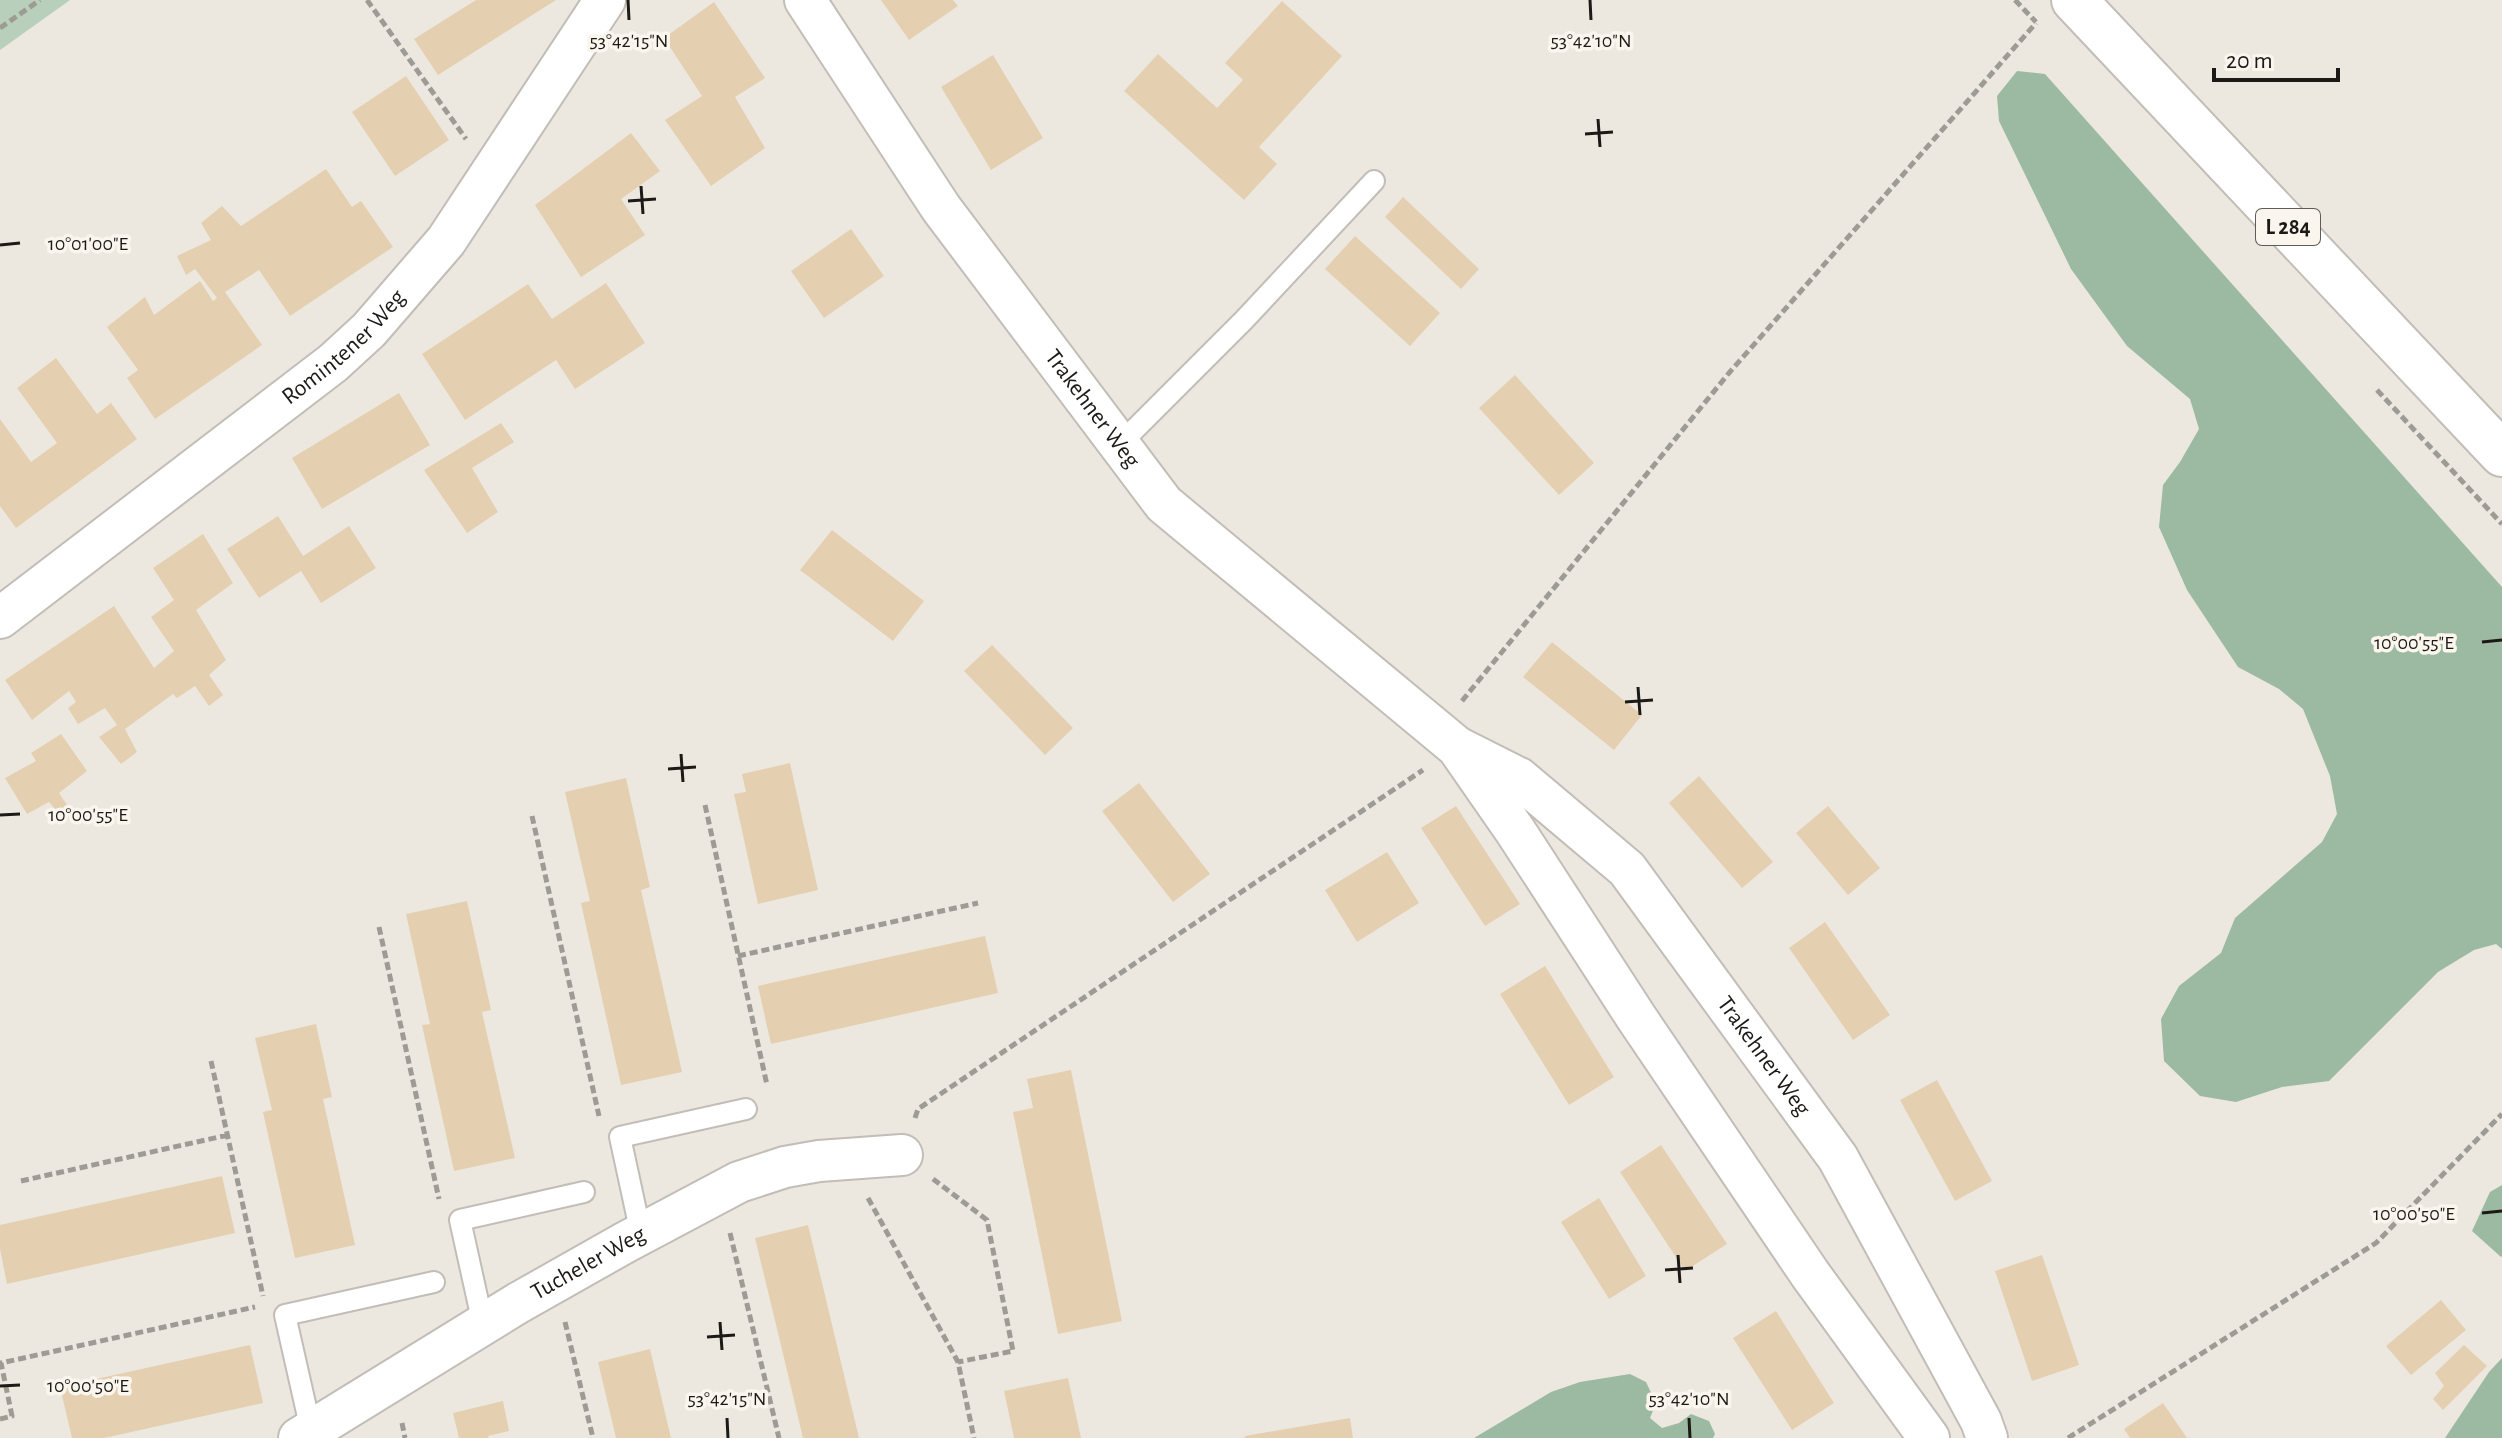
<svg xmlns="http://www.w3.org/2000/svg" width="2502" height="1438" font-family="'Alegreya Sans',sans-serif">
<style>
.green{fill:#b7cfbb}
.forest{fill:#9cbaa2}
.building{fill:#e4d0b0}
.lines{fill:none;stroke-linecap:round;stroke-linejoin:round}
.lane-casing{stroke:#c2bdb6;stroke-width:24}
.street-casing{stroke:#c2bdb6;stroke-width:44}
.primary-casing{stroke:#c2bdb6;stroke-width:48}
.path{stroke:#9e9b95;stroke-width:5;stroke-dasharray:8 4;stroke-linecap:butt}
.lane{stroke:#fff;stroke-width:20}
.street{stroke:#fff;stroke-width:40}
.primary{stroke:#fff;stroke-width:44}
.ticks{fill:none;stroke:#1c1a17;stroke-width:3}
.labels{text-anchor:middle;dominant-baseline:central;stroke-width:7;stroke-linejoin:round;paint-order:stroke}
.shield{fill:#faf5ed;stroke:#5f5c57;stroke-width:2}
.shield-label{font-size:22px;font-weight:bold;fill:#1c1a17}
.street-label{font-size:24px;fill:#1c1a17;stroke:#faf5ed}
.ticks-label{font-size:20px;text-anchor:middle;fill:#1c1a17;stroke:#faf5ed;stroke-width:7;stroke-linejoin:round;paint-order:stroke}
</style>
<rect width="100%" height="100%" fill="#ece8e0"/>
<!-- green -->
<path class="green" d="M0 0H70L0 50Z"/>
<!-- forest -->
<path class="forest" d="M2017 71 2045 74 2502 587V949L2496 944 2474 950 2438 972 2329 1081 2282 1087 2236 1102 2200 1096 2164 1061 2161 1019 2179 986 2221 953 2235 918 2322 842 2337 814 2330 776 2303 709 2279 689 2238 667 2187 590 2159 527 2163 485 2180 462 2199 429 2190 399 2127 346 2071 269 1999 121 1997 96Z
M2502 1185V1256L2501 1257 2472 1231 2490 1192Z
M2502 1358V1438H2445L2489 1372Z
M1630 1374 1646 1382 1656 1403 1650 1418 1662 1428 1679 1423 1691 1414 1709 1421 1715 1434 1713 1438H1474L1551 1392 1580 1382Z"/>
<!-- building -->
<path class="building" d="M476 0H556L438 75 414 39Z
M881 0H953L958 6 909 40Z
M1282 1 1342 56 1259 147 1277 164 1244 200 1124 91 1158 54 1217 108 1243 80 1225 63Z
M714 2 765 78 735 97 765 148 711 186 665 120 702 96 664 38Z
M993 55 1043 138 991 170 941 87Z
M406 76 449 140 395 176 352 112Z
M631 133 660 171 621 199 645 235 581 277 535 205Z
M326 169 352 207 361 201 393 247 290 316 259 270 225 292 262 345 155 419 127 378 138 370 107 327 145 297 154 315 200 281 213 301 217 298 195 269 186 275 177 256 211 240 201 223 222 206 241 226Z
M1403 197 1479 269 1461 289 1385 217Z
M851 229 884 276 824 318 791 271Z
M1355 236 1440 313 1410 346 1325 269Z
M606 283 645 343 575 389 556 360 465 420 422 354 528 284 552 319Z
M56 358 97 414 111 403 137 439 16 528 0 506V419L31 462 57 443 17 388Z
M1515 375 1594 463 1559 495 1479 408Z
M399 393 430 445 322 509 292 458Z
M501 423 514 442 472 468 498 512 467 533 424 470Z
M278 516 303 556 349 526 376 568 321 603 301 571 259 598 227 549Z
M832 530 924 601 893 641 800 570Z
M203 534 233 583 196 610 226 660 209 675 223 695 209 706 195 686 177 698 173 694 125 729 137 752 121 764 99 737 117 725 105 708 78 724 68 708 76 702 69 691 32 720 5 680 114 606 154 668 174 651 151 617 174 600 153 568Z
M1552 642 1642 715 1614 750 1523 677Z
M992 645 1073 728 1045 755 964 671Z
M61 734 87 771 59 793 67 805 58 813 49 802 27 814 5 778 36 761 31 753Z
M790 763 818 890 758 904 734 794 746 792 742 774Z
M1699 776 1773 862 1742 888 1669 803Z
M626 778 650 887 641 890 682 1072 621 1085 581 903 590 901 565 792Z
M1139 783 1210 874 1173 902 1102 811Z
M1456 806 1520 904 1485 926 1421 828Z
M1828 806 1880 868 1848 895 1796 833Z
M1387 852 1419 903 1357 942 1325 890Z
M467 901 491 1010 482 1012 515 1158 454 1171 422 1025 430 1024 406 914Z
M1825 922 1890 1015 1853 1040 1789 948Z
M985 936 998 993 771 1044 758 986Z
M1545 966 1614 1077 1569 1105 1500 994Z
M316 1024 332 1097 323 1099 355 1245 295 1258 263 1112 272 1110 255 1038Z
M1071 1070 1122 1321 1058 1334 1013 1112 1033 1108 1027 1079Z
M1937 1080 1992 1181 1955 1201 1900 1100Z
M1661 1145 1727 1244 1685 1271 1620 1172Z
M222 1176 235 1233 7 1284 0 1249V1225Z
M1599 1198 1646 1276 1609 1299 1561 1222Z
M808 1225 824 1291 859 1438H803L779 1337 755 1238Z
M2042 1255 2079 1365 2032 1381 1995 1271Z
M2441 1300 2466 1330 2411 1375 2386 1346Z
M1776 1311 1834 1403 1792 1430 1733 1338Z
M250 1345 263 1403 104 1438H72L60 1387Z
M2464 1345 2487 1366 2443 1410 2433 1399 2444 1386 2435 1373Z
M650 1349 671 1438H616L598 1362Z
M1068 1378 1081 1438H1014L1004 1391Z
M503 1401 509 1431 488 1436 489 1438H459L453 1413Z
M2163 1403 2187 1438H2130L2124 1429Z
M1350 1418 1353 1438H1245V1436Z"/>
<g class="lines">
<!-- lane casing -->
<g class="lane-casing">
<path id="lane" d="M1119 445 1244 320 1374 181
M641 1234 620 1137 746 1109
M483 1324 460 1220 584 1192
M311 1430 285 1315 434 1282"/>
</g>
<!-- street casing -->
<g class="street-casing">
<g id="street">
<path id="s1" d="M805 0 941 208 1164 504 1457 747 1516 832 1636 1017 1810 1274 1929 1438"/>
<path id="s2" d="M0 618 333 363 369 330 446 241 605 0"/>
<path id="s3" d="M1459 748 1519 778 1627 869 1838 1158 1981 1421 1987 1438"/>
<path id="s4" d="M299 1438 518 1303 626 1242 739 1182 785 1167 819 1161 902 1155"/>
</g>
</g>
<!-- primary casing -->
<g class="primary-casing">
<path id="primary" d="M2074 0 2502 454"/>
</g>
<!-- path -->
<path class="path" d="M367 0 466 139
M2015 0 2036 22
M0 28 40 0
M2377 390 2502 524
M1462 701 1729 373 2036 23
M705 805 767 1085
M532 816 599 1116
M379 927 439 1199
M738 956 978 903
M211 1061 263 1296
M915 1118 918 1109 1423 770
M933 1179 987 1220 1013 1351 958 1362
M21 1181 228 1135
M868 1198 958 1362 974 1438
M730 1233 779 1438
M565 1322 593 1438
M0 1419 12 1416 1 1363 255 1307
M402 1423 405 1438
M2068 1438 2376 1243 2502 1114"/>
<!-- lane -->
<use href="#lane" class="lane"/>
<!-- street -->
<use href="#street" class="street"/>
<!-- primary -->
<use href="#primary" class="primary"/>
</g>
<!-- ticks -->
<path class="ticks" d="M628 0 629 20M1590 0 1591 20M1598 119 1600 147M1585 134 1613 132M641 186 643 214M628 201 656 199M0 245 20 243M2482 642 2502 640M1638 687 1640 715M1625 702 1653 700M681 754 683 782M668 769 696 767M0 815 20 814M2482 1213 2502 1211M1678 1255 1680 1283M1665 1270 1693 1268M720 1322 722 1350M707 1337 735 1335M0 1386 20 1385M727 1418 728 1438M1689 1418 1690 1438"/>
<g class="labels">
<!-- shield labels -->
<rect class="shield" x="2256" y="209" width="64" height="36" rx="6"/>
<g class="shield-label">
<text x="2288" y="227">L 284</text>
</g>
<!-- street labels -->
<g class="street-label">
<text stroke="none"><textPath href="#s2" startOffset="438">Romintener Weg</textPath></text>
<text stroke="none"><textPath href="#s1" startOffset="500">Trakehner Weg</textPath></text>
<text stroke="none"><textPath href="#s3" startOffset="440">Trakehner Weg</textPath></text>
<text stroke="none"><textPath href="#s4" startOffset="338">Tucheler Weg</textPath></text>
</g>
</g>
<g class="ticks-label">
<text x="629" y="47">53°42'15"N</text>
<text x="1591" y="47">53°42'10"N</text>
<text x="88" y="250">10°01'00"E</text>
<text x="2414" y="649">10°00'55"E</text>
<text x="88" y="821">10°00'55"E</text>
<text x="2414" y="1220">10°00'50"E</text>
<text x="88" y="1392">10°00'50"E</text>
<text x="727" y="1405">53°42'15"N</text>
<text x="1689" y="1405">53°42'10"N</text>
</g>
<!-- scale -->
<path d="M2214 68v12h124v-12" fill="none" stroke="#1c1a17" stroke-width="4"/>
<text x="2226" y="68" font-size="24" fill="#1c1a17" stroke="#faf5ed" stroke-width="6" paint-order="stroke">20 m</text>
</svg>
